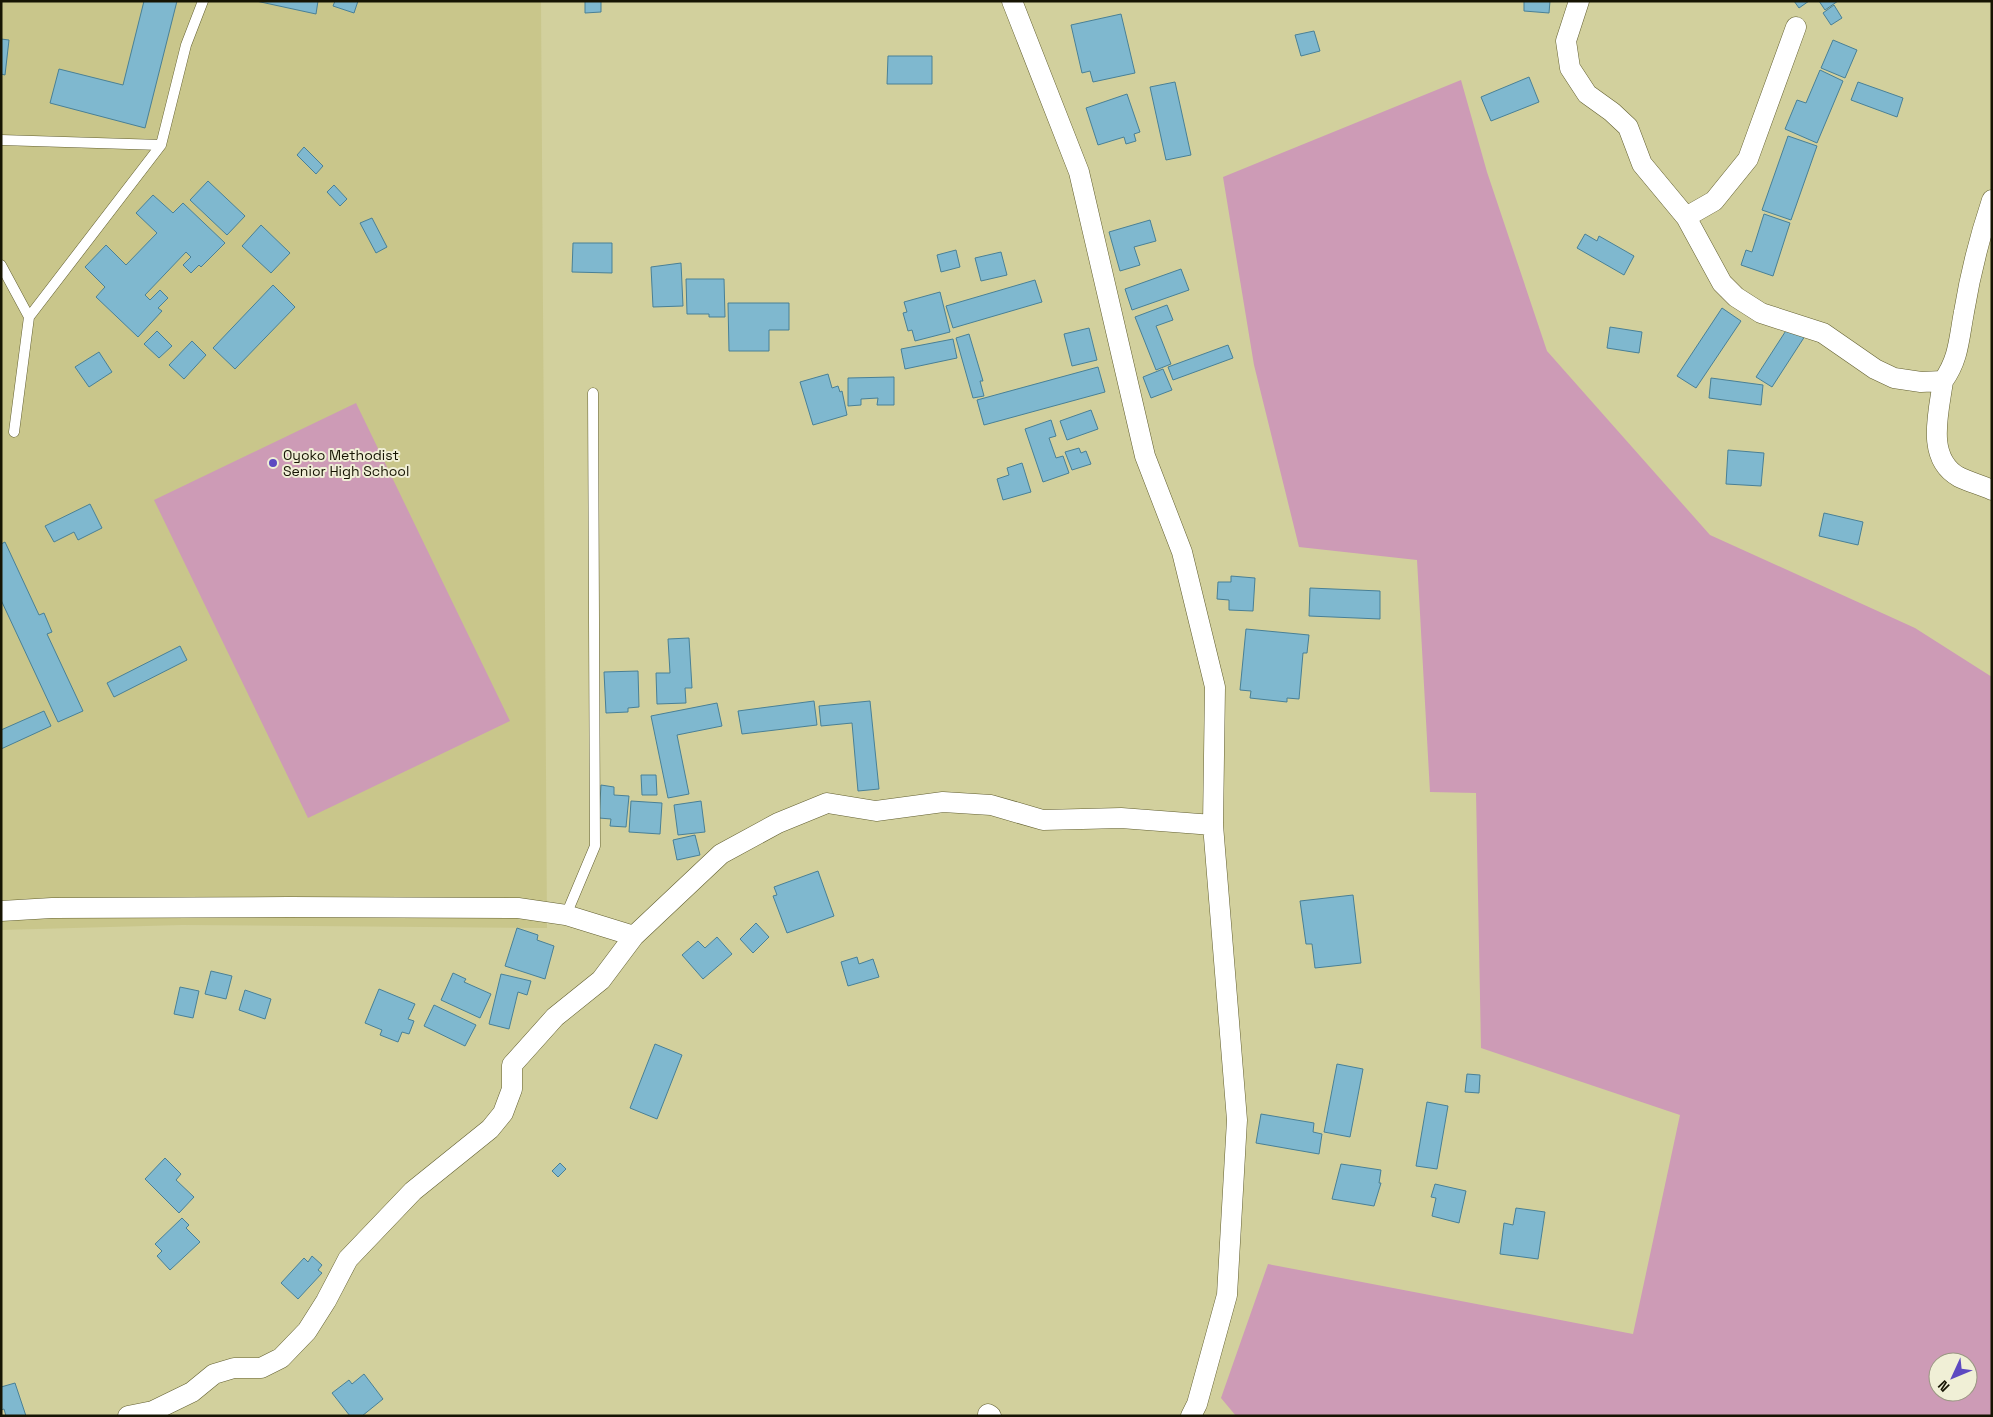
<svg xmlns="http://www.w3.org/2000/svg" width="1993" height="1417" font-family="'Space Grotesk',sans-serif">
<style>
.built{fill:#c9c68b}
.green{fill:#cd9bb6;fill-rule:evenodd}
.building{fill:#7fb8cf;stroke:#498096}
.lines{fill:none;stroke-linecap:round;stroke-linejoin:round}
.lane-casing{stroke:#625f30;stroke-width:11}
.street-casing{stroke:#625f30;stroke-width:21}
.lane{stroke:#fff;stroke-width:10}
.street{stroke:#fff;stroke-width:20}
.poi-dot{fill:#5d49c1;stroke:#f0efd6;stroke-width:2}
.labels{text-anchor:middle;dominant-baseline:central;stroke-width:4;stroke-linejoin:round;paint-order:stroke}
.poi-label{font-size:14px;fill:#161403;stroke:#f0efd6;text-anchor:start}
</style>
<rect width="100%" height="100%" fill="#d2d09d"/>
<!-- built -->
<path class="built" d="M1 1H541L547 928 182 925 1 930Z"/>
<!-- green -->
<path class="green" d="M1461 80 1487 172 1547 351 1710 535 1915 628 1992 677V1416H1236L1221 1398 1268 1264 1633 1334 1680 1115 1481 1048 1476 793 1430 792 1417 560 1299 547 1254 365 1223 177ZM1938 1362H1968V1392H1938Z
M356 403 510 721 308 818 154 500Z"/>
<!-- building -->
<path class="building" d="M144 1H177L145 128 50 103 59 69 123 85Z
M256 1H318L316 14Z
M335 1H358L354 13 333 6Z
M585 1H601V12L585 13Z
M1524 1H1550L1549 13 1524 11Z
M1794 1H1809L1799 8Z
M1819 1H1838L1825 10Z
M1834 5 1842 18 1831 25 1823 13Z
M1121 14 1135 73 1093 82 1090 71 1082 73 1071 25Z
M1314 31 1320 51 1301 56 1295 35Z
M1 39 9 40 5 75 1 74Z
M1833 40 1857 50 1845 78 1821 68Z
M888 56H932V84H887Z
M1820 70 1843 81 1817 143 1785 129 1797 100 1806 103Z
M1529 77 1539 102 1491 121 1481 97Z
M1175 82 1191 155 1166 160 1150 87Z
M1858 82 1903 98 1897 117 1851 100Z
M1127 94 1140 132 1134 134 1136 141 1126 144 1124 137 1098 145 1086 108Z
M1788 136 1817 146 1791 220 1762 210Z
M304 147 323 166 316 174 297 155Z
M208 181 245 216 227 235 190 200Z
M334 185 347 199 340 206 327 192Z
M153 195 173 213 183 203 225 243 201 267 199 265 191 273 183 265 191 257 186 252 145 295 150 300 160 290 168 298 158 308 162 311 138 337 96 297 105 287 85 267 106 245 126 265 157 233 136 213Z
M1764 214 1790 223 1773 276 1741 265 1746 250 1752 252Z
M372 218 387 247 376 253 360 223Z
M1150 220 1156 241 1134 247 1140 265 1120 271 1109 232Z
M261 225 290 253 271 273 242 246Z
M1585 234 1597 241 1599 236 1634 256 1624 275 1577 248Z
M573 243H612V273L572 272Z
M956 250 960 267 941 272 937 255Z
M1001 252 1007 275 981 281 975 258Z
M681 263 683 306 653 307 651 267Z
M1181 269 1189 290 1132 310 1125 289Z
M686 279H724L725 317H709V314H687Z
M1035 280 1042 302 953 328 946 306Z
M273 285 295 307 235 369 213 348Z
M940 292 950 332 915 341 912 330 908 331 903 313 907 312 904 302Z
M728 303H789V330H769V351H729Z
M1167 305 1173 320 1156 326 1171 364 1156 370 1135 317Z
M1722 308 1741 321 1696 388 1677 376Z
M1789 326 1805 336 1772 387 1756 377Z
M1610 327 1642 332 1639 353 1607 348Z
M1089 328 1097 360 1072 366 1064 334Z
M157 331 172 346 159 358 144 344Z
M969 334 983 381H980L984 396 973 398 956 338Z
M953 339 957 358 905 369 901 349Z
M192 341 206 355 184 379 169 365Z
M1228 345 1233 358 1173 380 1168 367Z
M99 352 112 372 89 387 75 367Z
M1098 367 1105 392 984 425 977 400Z
M1163 369 1172 390 1151 398 1143 377Z
M828 374 832 388 838 386 840 392 842 391 847 415 813 425 800 382Z
M894 377V405H877L878 398 861 399V405L848 406V378Z
M1711 378 1763 385 1761 405 1709 398Z
M1091 410 1098 429 1067 440 1060 421Z
M1051 420 1056 436 1049 438 1056 458 1063 456 1069 473 1043 482 1025 429Z
M1079 448 1081 453 1086 451 1091 464 1072 470 1065 452Z
M1728 450 1764 453 1761 486 1726 484Z
M1022 463 1031 492 1003 500 997 479 1009 475 1007 468Z
M90 504 102 528 78 540 74 532 54 542 45 526Z
M1824 513 1863 522 1858 545 1819 536Z
M5 542 39 615 44 613 52 632 47 634 83 711 58 722 1 600V544Z
M1231 576 1255 578 1253 611 1229 610V600L1217 599 1218 582H1231Z
M1310 588 1380 591V619L1309 616Z
M1246 629 1309 635 1307 653H1303L1299 699 1287 698V702L1250 698 1251 691 1240 690Z
M689 638 692 688H685L686 703 657 704 656 673H670L668 639Z
M180 646 187 660 114 697 107 683Z
M638 671 639 707 628 708V712L606 713 604 672Z
M814 701 817 725 742 734 738 711Z
M870 701 879 789 858 791 852 723 821 726 819 706Z
M717 703 722 726 677 735 689 794 668 798 651 716Z
M44 711 51 726 1 749V730Z
M641 775H656L657 795H642Z
M601 785 614 787V795L629 796 626 827 610 826 611 819 599 818Z
M631 801 662 803 660 834 629 832Z
M701 801 705 832 678 835 674 805Z
M695 835 700 855 677 860 673 840Z
M818 871 834 916 787 933 773 896 777 895 774 887Z
M1353 895 1361 963 1315 968 1312 944H1306L1300 901Z
M756 923 769 937 753 953 740 939Z
M517 928 538 935 537 940 554 946 545 979 505 966Z
M717 937 732 954 703 979 682 955 698 941 705 948Z
M857 957 859 964 873 959 879 977 848 986 841 962Z
M211 971 232 976 226 999 205 994Z
M453 973 466 979 464 982 491 994 480 1018 441 1000Z
M501 974 531 981 527 995 518 992 509 1029 489 1024Z
M180 987 199 991 193 1018 174 1014Z
M379 989 415 1004 408 1019 414 1021 409 1034 402 1032 398 1042 380 1035 382 1030 365 1023Z
M245 990 271 999 265 1019 239 1010Z
M434 1005 476 1025 465 1046 424 1026Z
M655 1044 682 1055 657 1119 630 1108Z
M1337 1064 1363 1069 1350 1137 1324 1132Z
M1467 1074 1480 1075 1479 1093 1465 1092Z
M1427 1102 1448 1106 1437 1169 1416 1166Z
M1261 1114 1314 1123 1313 1132 1322 1134 1319 1154 1256 1143Z
M165 1158 181 1174 176 1180 194 1197 179 1213 145 1179Z
M560 1163 566 1169 558 1177 552 1171Z
M1341 1164 1381 1170 1379 1183H1381L1374 1206 1332 1199Z
M1435 1184 1466 1191 1459 1223 1432 1216 1436 1198 1431 1197Z
M1516 1208 1545 1212 1538 1259 1500 1254 1504 1223 1513 1225Z
M182 1218 189 1225 186 1228 200 1242 170 1270 157 1256 162 1251 155 1244Z
M312 1256 322 1265 318 1270 322 1273 298 1299 281 1283 304 1258 308 1262Z
M364 1374 383 1399 362 1416H350L332 1393 349 1380 352 1384Z
M15 1383 26 1416H6L4 1409 1 1410V1387Z"/>
<g class="lines">
<!-- lane casing -->
<g class="lane-casing">
<path id="lane" d="M1 140 161 145
M1 265 29 317 14 432
M29 317 161 145 186 45 203 1
M566 915 595 846 593 393"/>
</g>
<!-- street casing -->
<g class="street-casing">
<path id="street" d="M1012 1 1079 172 1145 456 1182 552 1215 687 1213 825 1237 1120 1227 1295 1197 1404 1191 1416
M1579 1 1566 41 1570 68 1587 94 1612 112 1628 127 1642 164 1686 217 1722 283 1736 297 1761 313 1823 333 1875 369 1894 378 1921 382 1943 381C1959 359 1959 338 1964 312 1970 275 1980 236 1992 200
M1686 217 1714 201 1748 159 1796 27
M1943 381C1939 412 1925 458 1959 477 1969 482 1981 485 1992 490
M1 911 52 908 289 907 518 908 566 915 634 936
M988 1414 991 1416
M128 1416 153 1411 192 1392 214 1374 234 1368H261L281 1358 307 1331 326 1301 348 1259 413 1191 490 1129 503 1113 512 1089V1065L555 1017 601 980 634 936 721 854 778 823 827 803 876 811 943 802 991 805 1043 820 1121 818 1213 825"/>
</g>
<!-- lane -->
<use href="#lane" class="lane"/>
<!-- street -->
<use href="#street" class="street"/>
</g>
<!-- markers -->
<circle class="poi-dot" cx="273" cy="463" r="5"/>
<g class="labels">
<!-- poi labels -->
<g class="poi-label">
<text x="283" y="455">Oyoko Methodist<tspan x="283" dy="16">Senior High School</tspan></text>
</g>
</g>
<!-- border -->
<rect width="1993" height="1417" fill="none" stroke="#161403" stroke-width="5"/>
<!-- north arrow -->
<g transform="translate(1953 1377) rotate(226)"><circle r="24" fill="#f0efd6" stroke="#999782"/>
<path d="M0-4L9 19L0 12L-9 19Z" fill="#5d49c1"/>
<text y="-8" font-size="14" font-weight="bold" text-anchor="middle" fill="#161403">N</text>
</g>
</svg>
